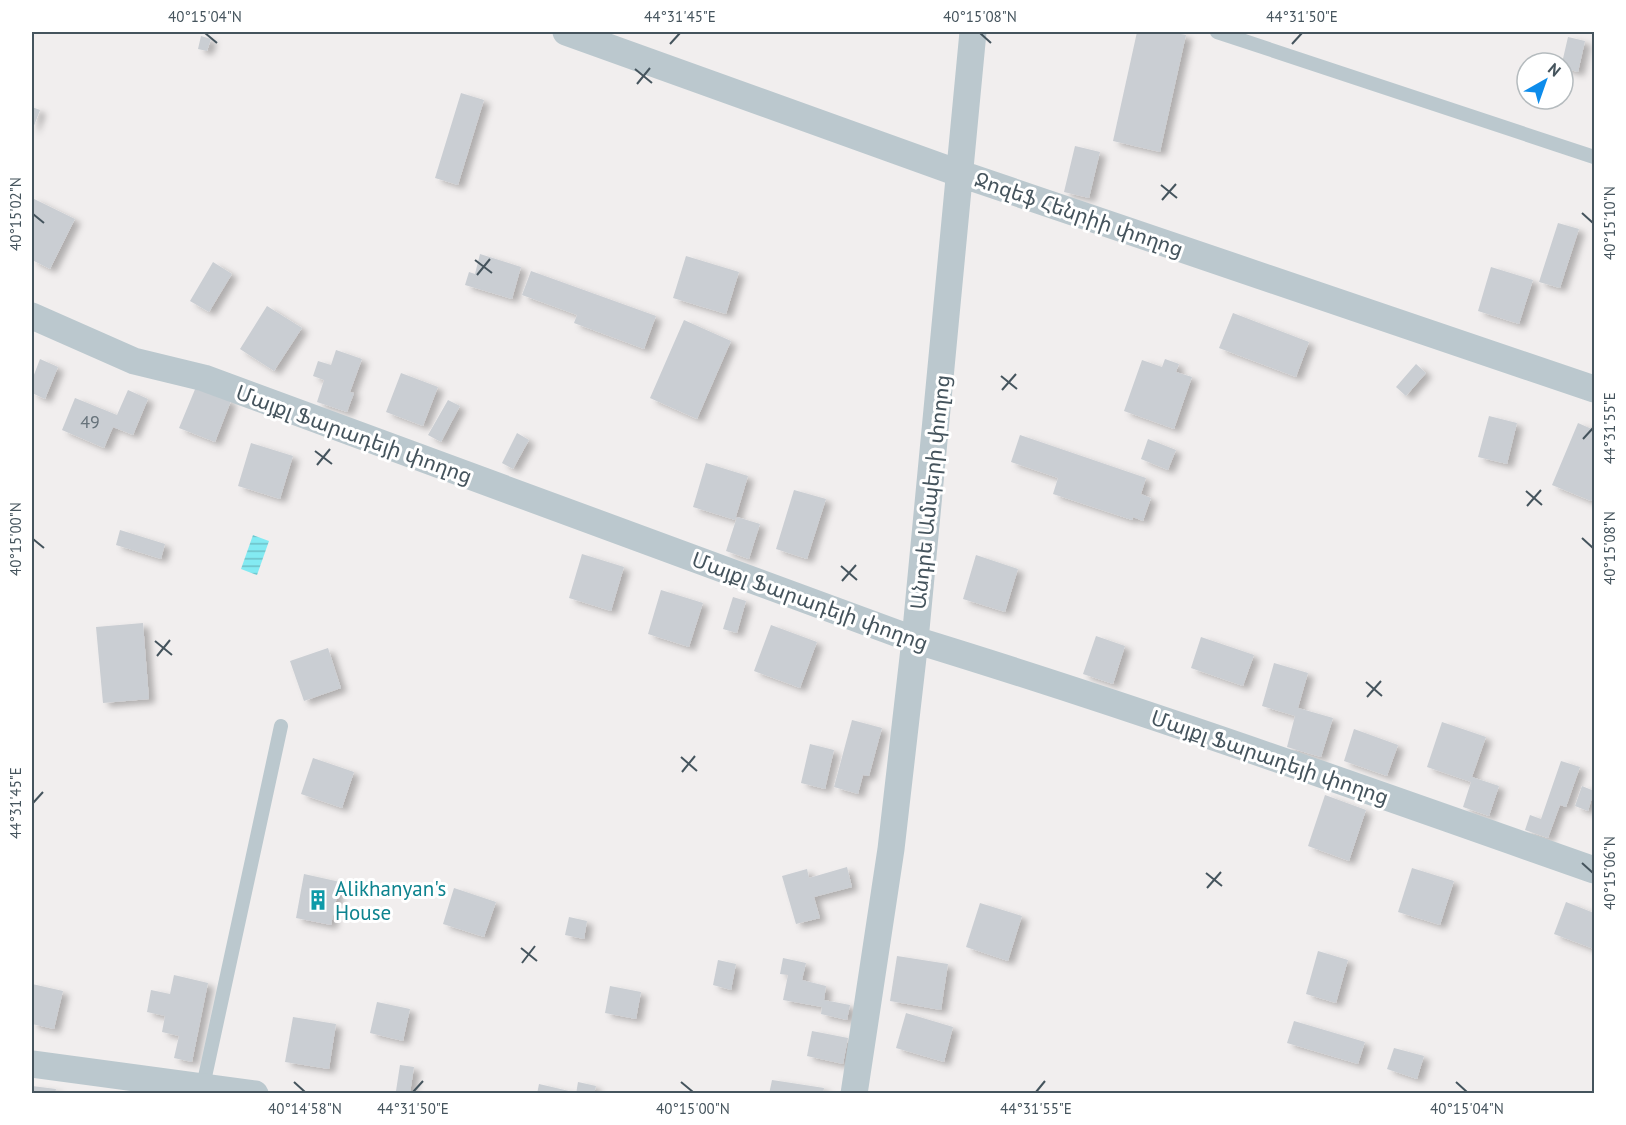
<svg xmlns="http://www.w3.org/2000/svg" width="1626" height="1125" font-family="'PT Sans','Noto Sans Armenian',sans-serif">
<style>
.water{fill:url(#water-rules)}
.building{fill:#caced3;filter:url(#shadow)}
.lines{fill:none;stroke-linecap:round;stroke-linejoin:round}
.lane{stroke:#bbc8ce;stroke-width:14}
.street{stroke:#bbc8ce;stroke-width:27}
.ticks{fill:none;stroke:#45545d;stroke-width:2}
.labels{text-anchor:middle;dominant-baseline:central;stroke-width:6;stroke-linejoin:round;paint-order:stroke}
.number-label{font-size:18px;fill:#66727a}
.street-label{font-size:21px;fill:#45545d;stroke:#fff}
.culture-label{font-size:21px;fill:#0d838f;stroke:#fff;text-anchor:start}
.neatline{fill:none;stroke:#45545d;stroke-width:2}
.ticks-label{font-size:15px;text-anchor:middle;fill:#45545d}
</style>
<defs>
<pattern id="water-rules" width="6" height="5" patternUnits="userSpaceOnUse" patternTransform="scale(1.5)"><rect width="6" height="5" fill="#83eaf2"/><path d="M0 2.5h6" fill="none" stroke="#6dc0c7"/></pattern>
<filter id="shadow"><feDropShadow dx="6" dy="4" stdDeviation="3" flood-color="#0004"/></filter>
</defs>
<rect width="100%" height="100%" fill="#f1eeee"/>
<!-- water -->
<path class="water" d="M253 535 269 541 257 575 241 569Z"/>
<!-- building -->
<path class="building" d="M1137 32H1170L1186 35 1160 152 1113 141Z
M201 36 211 39 207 51 198 49Z
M1568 37 1585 41 1578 72 1563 68 1562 63Z
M461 93 484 100 458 185 435 178Z
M32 107 40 110 32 131Z
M1075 146 1100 152 1089 198 1064 192Z
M32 198 75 219 50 269 32 260Z
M1558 223 1579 229 1560 288 1539 282Z
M480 254 521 267 512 299 465 285 469 272 475 274Z
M686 256 739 272 726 314 673 298Z
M213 262 232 274 209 312 190 301Z
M1491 267 1533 280 1519 324 1478 311Z
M531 271 656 316 644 349 574 323 577 315 522 295Z
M267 306 302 328 274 371 240 349Z
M1233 313 1309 342 1296 377 1219 348Z
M684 320 731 341 697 419 650 398Z
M336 350 362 359 350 392 354 393 347 412 317 402 324 380 313 376 318 361 331 365Z
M40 359 58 367 45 399 32 393V380Z
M1165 359 1179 364 1176 372 1192 377 1174 429 1124 411 1142 360 1162 367Z
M1416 364 1426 373 1406 396 1396 387Z
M401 373 438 387 423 426 386 412Z
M196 387 231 401 215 442 179 428Z
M128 390 148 399 133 435 113 427 104 448 62 430 75 398 117 415Z
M448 400 460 406 441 442 428 435Z
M1489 416 1517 423 1507 464 1478 457Z
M1578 423 1594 430V492L1591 501 1552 485Z
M517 433 529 440 513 469 502 463Z
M1020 435 1146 478 1141 494 1151 498 1143 521 1133 517 1132 520 1053 494 1058 478 1011 462Z
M1148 439 1176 450 1168 470 1141 459Z
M251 443 293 456 280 499 238 486Z
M706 463 748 476 735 520 693 507Z
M794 490 826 499 807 559 776 549Z
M737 517 760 524 749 559 726 551Z
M120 530 165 544 161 559 116 545Z
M582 554 624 567 611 611 569 598Z
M976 555 1018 569 1005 612 963 599Z
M661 590 703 603 689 647 648 634Z
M733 597 746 601 737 633 723 629Z
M143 623 149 699 103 703 96 627Z
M771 625 817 642 800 688 754 671Z
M1096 636 1125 646 1113 684 1083 674Z
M1201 637 1254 655 1243 686 1191 668Z
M328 648 341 688 304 701 290 661Z
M1274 663 1308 673 1298 708 1333 718 1321 757 1287 747 1295 716 1262 706Z
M852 720 882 728 869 776 863 775 858 794 834 787Z
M1442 722 1486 737 1472 777 1499 786 1489 816 1463 807 1471 782 1427 767Z
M1354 729 1398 745 1387 776 1344 761Z
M810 744 834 750 825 789 801 783Z
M313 758 354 772 342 808 301 794Z
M1561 761 1580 767 1566 807 1560 805 1548 838 1525 830 1530 815 1541 819Z
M1582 786 1594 791 1588 811 1575 806Z
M1325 795 1366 810 1349 861 1308 846Z
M847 867 852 887 814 897 820 918 796 924 782 876 807 869 809 878Z
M1412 868 1454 881 1440 925 1398 912Z
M304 874 340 882 331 925 296 918Z
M454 888 496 902 484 937 443 924Z
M1566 902 1594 913V949L1554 934Z
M980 903 1022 916 1008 961 966 947Z
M569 917 587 921 584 939 565 935Z
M1318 951 1348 960 1336 1003 1306 994Z
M897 956 948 964 941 1010 890 1001Z
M783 958 806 963 802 980 826 986 824 1000 850 1005 847 1020 821 1014 822 1007 783 1000 788 975 780 974Z
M718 960 736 964 731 990 713 985Z
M174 975 208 983 192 1062 174 1058 179 1036 162 1032 165 1016 147 1012 151 990 170 994Z
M32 984 63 991 54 1029 32 1024Z
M610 986 641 992 636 1019 605 1013Z
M377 1002 410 1009 403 1041 370 1033Z
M906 1013 953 1027 944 1062 896 1048Z
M293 1017 336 1024 329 1069 285 1062Z
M1294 1021 1365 1042 1358 1064 1287 1043Z
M812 1031 848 1038 843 1064 807 1056Z
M1394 1048 1424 1056 1417 1079 1387 1069Z
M400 1065 414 1067 410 1093 396 1091Z
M772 1080 824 1088 823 1094H769Z
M578 1082 596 1086 594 1094H576Z
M539 1084 569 1091 575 1094H537Z
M32 1086 56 1089 55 1094H32Z"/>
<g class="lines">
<!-- lane -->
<path class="lane" d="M1217 32 1594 157
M203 1086 281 726"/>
<!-- street -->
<path class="street" d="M566 32 961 174 1594 389
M32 316 134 361 204 378 915 640C1144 710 1369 791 1594 870
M32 1064 255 1094
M854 1094 891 849 915 640 973 32"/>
</g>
<!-- ticks -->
<path class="ticks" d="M205 33 217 43M980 33 991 43M670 44 680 33M1292 44 1302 33M635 69 652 83M637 84 650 68M1161 185 1177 198M1162 200 1176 184M1582 213 1593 223M33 214 44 223M475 260 492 273M477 275 490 259M1001 376 1017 389M1002 390 1016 374M1583 439 1593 428M315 451 332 464M317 465 330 449M1526 491 1542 505M1527 506 1541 490M1582 538 1593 548M33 539 44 548M841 566 857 580M842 581 856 565M155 641 172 655M157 656 170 640M1366 682 1382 696M1367 697 1381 681M681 757 697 771M682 772 695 756M33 803 43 792M1582 863 1593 873M1206 873 1222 886M1207 888 1221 872M521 948 537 961M522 963 535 946M294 1082 305 1092M681 1082 693 1092M1456 1082 1467 1092M413 1092 423 1081M1036 1092 1045 1081"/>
<!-- icons -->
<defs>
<g id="building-bare" transform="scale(1.62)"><path d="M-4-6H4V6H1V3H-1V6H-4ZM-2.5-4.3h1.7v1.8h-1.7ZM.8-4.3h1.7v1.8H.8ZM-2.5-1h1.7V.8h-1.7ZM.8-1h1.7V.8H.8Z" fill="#0f9aa8" stroke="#fff" stroke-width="2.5" paint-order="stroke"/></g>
</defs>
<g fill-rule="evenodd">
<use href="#building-bare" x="318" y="900"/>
</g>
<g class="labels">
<!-- number labels -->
<g class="number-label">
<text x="90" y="421">49</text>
</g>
<!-- street labels -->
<g class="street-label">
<text transform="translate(1079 214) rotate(19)">Ջոզեֆ Հենրիի փողոց</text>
<text transform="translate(354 434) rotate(20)">Մայքլ Ֆարադեյի փողոց</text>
<text transform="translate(930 492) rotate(-84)">Անդրե Ամպերի փողոց</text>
<text transform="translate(810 601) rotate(20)">Մայքլ Ֆարադեյի փողոց</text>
<text transform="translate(1270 757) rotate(19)">Մայքլ Ֆարադեյի փողոց</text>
</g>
<!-- culture labels -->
<g class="culture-label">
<text x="335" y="888">Alikhanyan's<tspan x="335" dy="24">House</tspan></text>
</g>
</g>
<!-- border -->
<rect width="1626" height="1125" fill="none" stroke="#ffffff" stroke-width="66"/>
<!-- north arrow -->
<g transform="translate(1545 81) rotate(40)"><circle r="28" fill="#ffffff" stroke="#b5bbbe" stroke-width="1.5"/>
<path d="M0-4.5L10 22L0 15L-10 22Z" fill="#0d8ceb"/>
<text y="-9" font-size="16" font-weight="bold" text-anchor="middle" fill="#45545d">N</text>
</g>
<rect x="33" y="33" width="1560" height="1059" class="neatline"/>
<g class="ticks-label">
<text x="205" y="22">40°15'04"N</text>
<text x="680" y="22">44°31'45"E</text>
<text x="980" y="22">40°15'08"N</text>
<text x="1302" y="22">44°31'50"E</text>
<text transform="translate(16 214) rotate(-90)" y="5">40°15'02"N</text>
<text transform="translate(1610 223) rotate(-90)" y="5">40°15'10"N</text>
<text transform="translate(1610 428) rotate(-90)" y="5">44°31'55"E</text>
<text transform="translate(16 539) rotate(-90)" y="5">40°15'00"N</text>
<text transform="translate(1610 548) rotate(-90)" y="5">40°15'08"N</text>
<text transform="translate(16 803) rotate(-90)" y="5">44°31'45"E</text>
<text transform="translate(1610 873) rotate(-90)" y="5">40°15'06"N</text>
<text x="305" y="1114">40°14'58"N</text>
<text x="413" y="1114">44°31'50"E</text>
<text x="693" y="1114">40°15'00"N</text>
<text x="1036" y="1114">44°31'55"E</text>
<text x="1467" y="1114">40°15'04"N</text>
</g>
</svg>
